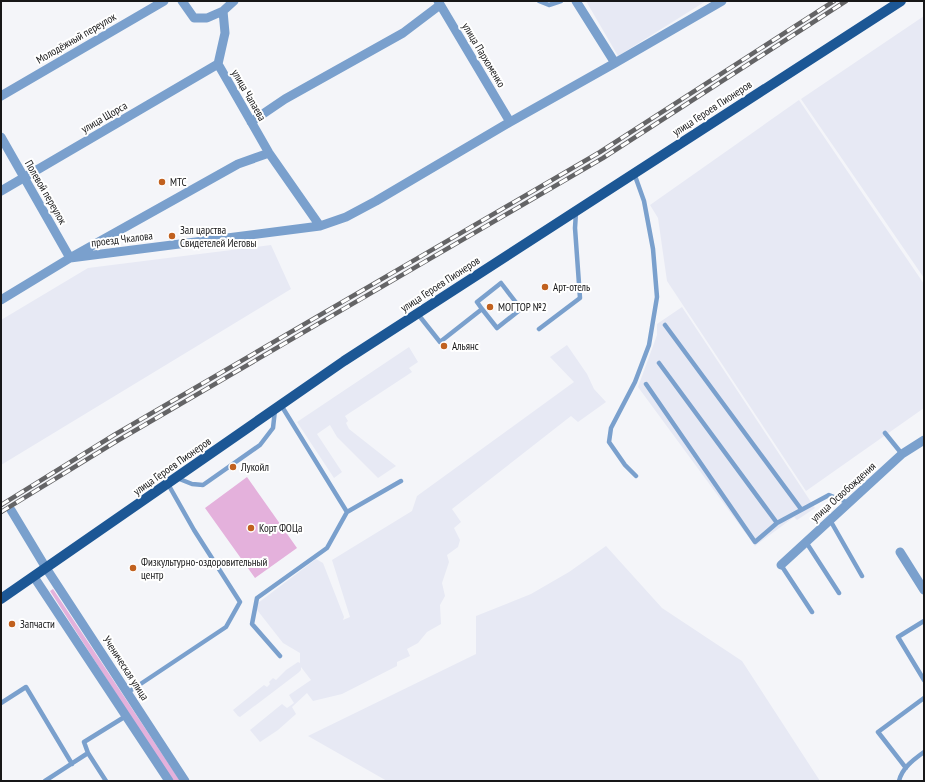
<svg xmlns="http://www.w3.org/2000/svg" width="925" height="782" font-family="'PT Sans Narrow',sans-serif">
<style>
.built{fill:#e7e9f4}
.green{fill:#e4b1dc}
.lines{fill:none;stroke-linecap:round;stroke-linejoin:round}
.service{stroke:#7aa0cd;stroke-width:4.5}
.minor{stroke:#7aa0cd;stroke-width:9}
.primary{stroke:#1c5795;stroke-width:10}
.rail-casing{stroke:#646466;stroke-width:4.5}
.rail{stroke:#fff;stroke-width:3;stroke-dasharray:9;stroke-linecap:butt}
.poi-dot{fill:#c1611f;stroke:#fff;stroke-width:1.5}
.labels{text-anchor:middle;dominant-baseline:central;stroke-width:4;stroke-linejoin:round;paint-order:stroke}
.street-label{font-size:11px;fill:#171718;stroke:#fff}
.poi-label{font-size:11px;fill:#171718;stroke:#fff;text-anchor:start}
</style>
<rect width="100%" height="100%" fill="#f4f5f9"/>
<!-- built -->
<path class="built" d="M586 1H706L618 56Z
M924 16V278L801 99Z
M799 100 924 284V408L806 491 667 281 658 218 650 205Z
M271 245 291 289 1 465V320L88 268Z
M682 307 815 508 797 520 794 517 755 546 638 387 657 335V324Z
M567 345 587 374 594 389 606 402 578 422 571 416 452 509 461 522 454 528 460 540 458 547 447 555 449 562 442 583 445 596 440 605 441 624 427 632 418 643 407 649 410 656 397 662V666L342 694 313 701 307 693 292 707 296 714 278 730 260 742 250 730 282 704 287 708 294 703 289 695 311 680 301 667V670L298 673 240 717 238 716 233 710 264 685 267 687 270 684 269 682 273 678 276 680 286 670 298 662 300 663V653L283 643 254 606 316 559 323 563 344 617 343 620 350 617 332 560 412 511 417 496 574 382 550 357Z
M409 347 418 362 409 368 412 372 345 416 348 421 346 423 349 429 396 466 378 478 337 437 330 425 317 434 342 472 334 478 297 422Z
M606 546 662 608 742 661 820 781H387L308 736 476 654V616L531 594 569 572Z"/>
<!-- green -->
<path class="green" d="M247 477 297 548 255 578 205 508Z
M53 589 180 781H172L50 591Z"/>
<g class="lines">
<!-- service -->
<path class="service" d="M539 1 549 5 561 1
M634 173 644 201 653 249 657 297 649 345 635 382 611 428 609 442 625 465 636 476
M417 313 440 342 482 309 477 302 501 283 521 309 497 328 482 309
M665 325 801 509
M539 329 580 298 575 228 576 212
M659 363 777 523 829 495 849 503
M646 384 755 542 777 523
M885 433 902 454
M177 478 192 484 203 485 260 445 273 428 275 410
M347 512 401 481
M830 520 862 576
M806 542 839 593
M781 565 812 612
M924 621 898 637 924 680
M280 656 252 624 257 598 327 548 347 512 281 405
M127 693 226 627 240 602 194 530 168 484
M1 703 26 687 72 764
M88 753 106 781
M906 768 878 732 924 698
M45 781 88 753 84 742 126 716
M899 781C902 768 913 760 924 752"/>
<!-- minor -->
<path class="minor" d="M182 1 194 18H207L223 11 225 33 218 64 269 153 320 226
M438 1 510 122
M576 1 615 63
M223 11 234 1
M1 96 164 1
M251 122 285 99 403 33 440 5
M1 137 70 258 238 164 269 153
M1 191 218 64
M1 300 70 258 320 226 346 217 376 201 510 122 615 63 722 1
M11 510 46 568 185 781
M900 552 924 590
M781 565 902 454 924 440
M34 577 169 781"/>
<!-- primary -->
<path class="primary" d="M1 599 344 361 901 1"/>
<!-- rail casing -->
<g class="rail-casing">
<path id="rail" d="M1 505 114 435 600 152 834 1
M1 512 117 441 603 158 846 1"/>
</g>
<!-- rail -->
<use href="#rail" class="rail"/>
</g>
<!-- markers -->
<g class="poi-dot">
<circle cx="162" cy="182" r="4"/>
<circle cx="172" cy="236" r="4"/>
<circle cx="545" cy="287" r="4"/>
<circle cx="490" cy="307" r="4"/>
<circle cx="444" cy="346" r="4"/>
<circle cx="233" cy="467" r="4"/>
<circle cx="251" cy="528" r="4"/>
<circle cx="133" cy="568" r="4"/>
<circle cx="12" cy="624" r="4"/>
</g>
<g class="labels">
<!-- street labels -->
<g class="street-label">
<text transform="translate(76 38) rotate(-30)">Молодёжный переулок</text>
<text transform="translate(484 55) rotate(59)">улица Пархоменко</text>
<text transform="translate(249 95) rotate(60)">улица Чапаева</text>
<text transform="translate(712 108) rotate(-33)">улица Героев Пионеров</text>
<text transform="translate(104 117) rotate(-30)">улица Щорса</text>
<text transform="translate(46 192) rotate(60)">Полевой переулок</text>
<text transform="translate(122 239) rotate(-7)">проезд Чкалова</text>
<text transform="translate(440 284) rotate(-33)">улица Героев Пионеров</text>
<text transform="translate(172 466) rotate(-35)">улица Героев Пионеров</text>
<text transform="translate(843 492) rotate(-42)">улица Освобождения</text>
<text transform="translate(126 668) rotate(57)">Ученическая улица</text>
</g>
<!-- poi labels -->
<g class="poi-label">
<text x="170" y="182">МТС</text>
<text x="180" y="230">Зал царства<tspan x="180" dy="13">Свидетелей Иеговы</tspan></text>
<text x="553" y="287">Арт-отель</text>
<text x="498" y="307">МОГТОР №2</text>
<text x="452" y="346">Альянс</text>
<text x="241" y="467">Лукойл</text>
<text x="259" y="528">Корт ФОЦа</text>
<text x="141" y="562">Физкультурно-оздоровительный<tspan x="141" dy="13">центр</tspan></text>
<text x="20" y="624">Запчасти</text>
</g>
</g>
<!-- border -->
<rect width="925" height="782" fill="none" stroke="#171718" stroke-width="4"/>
</svg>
